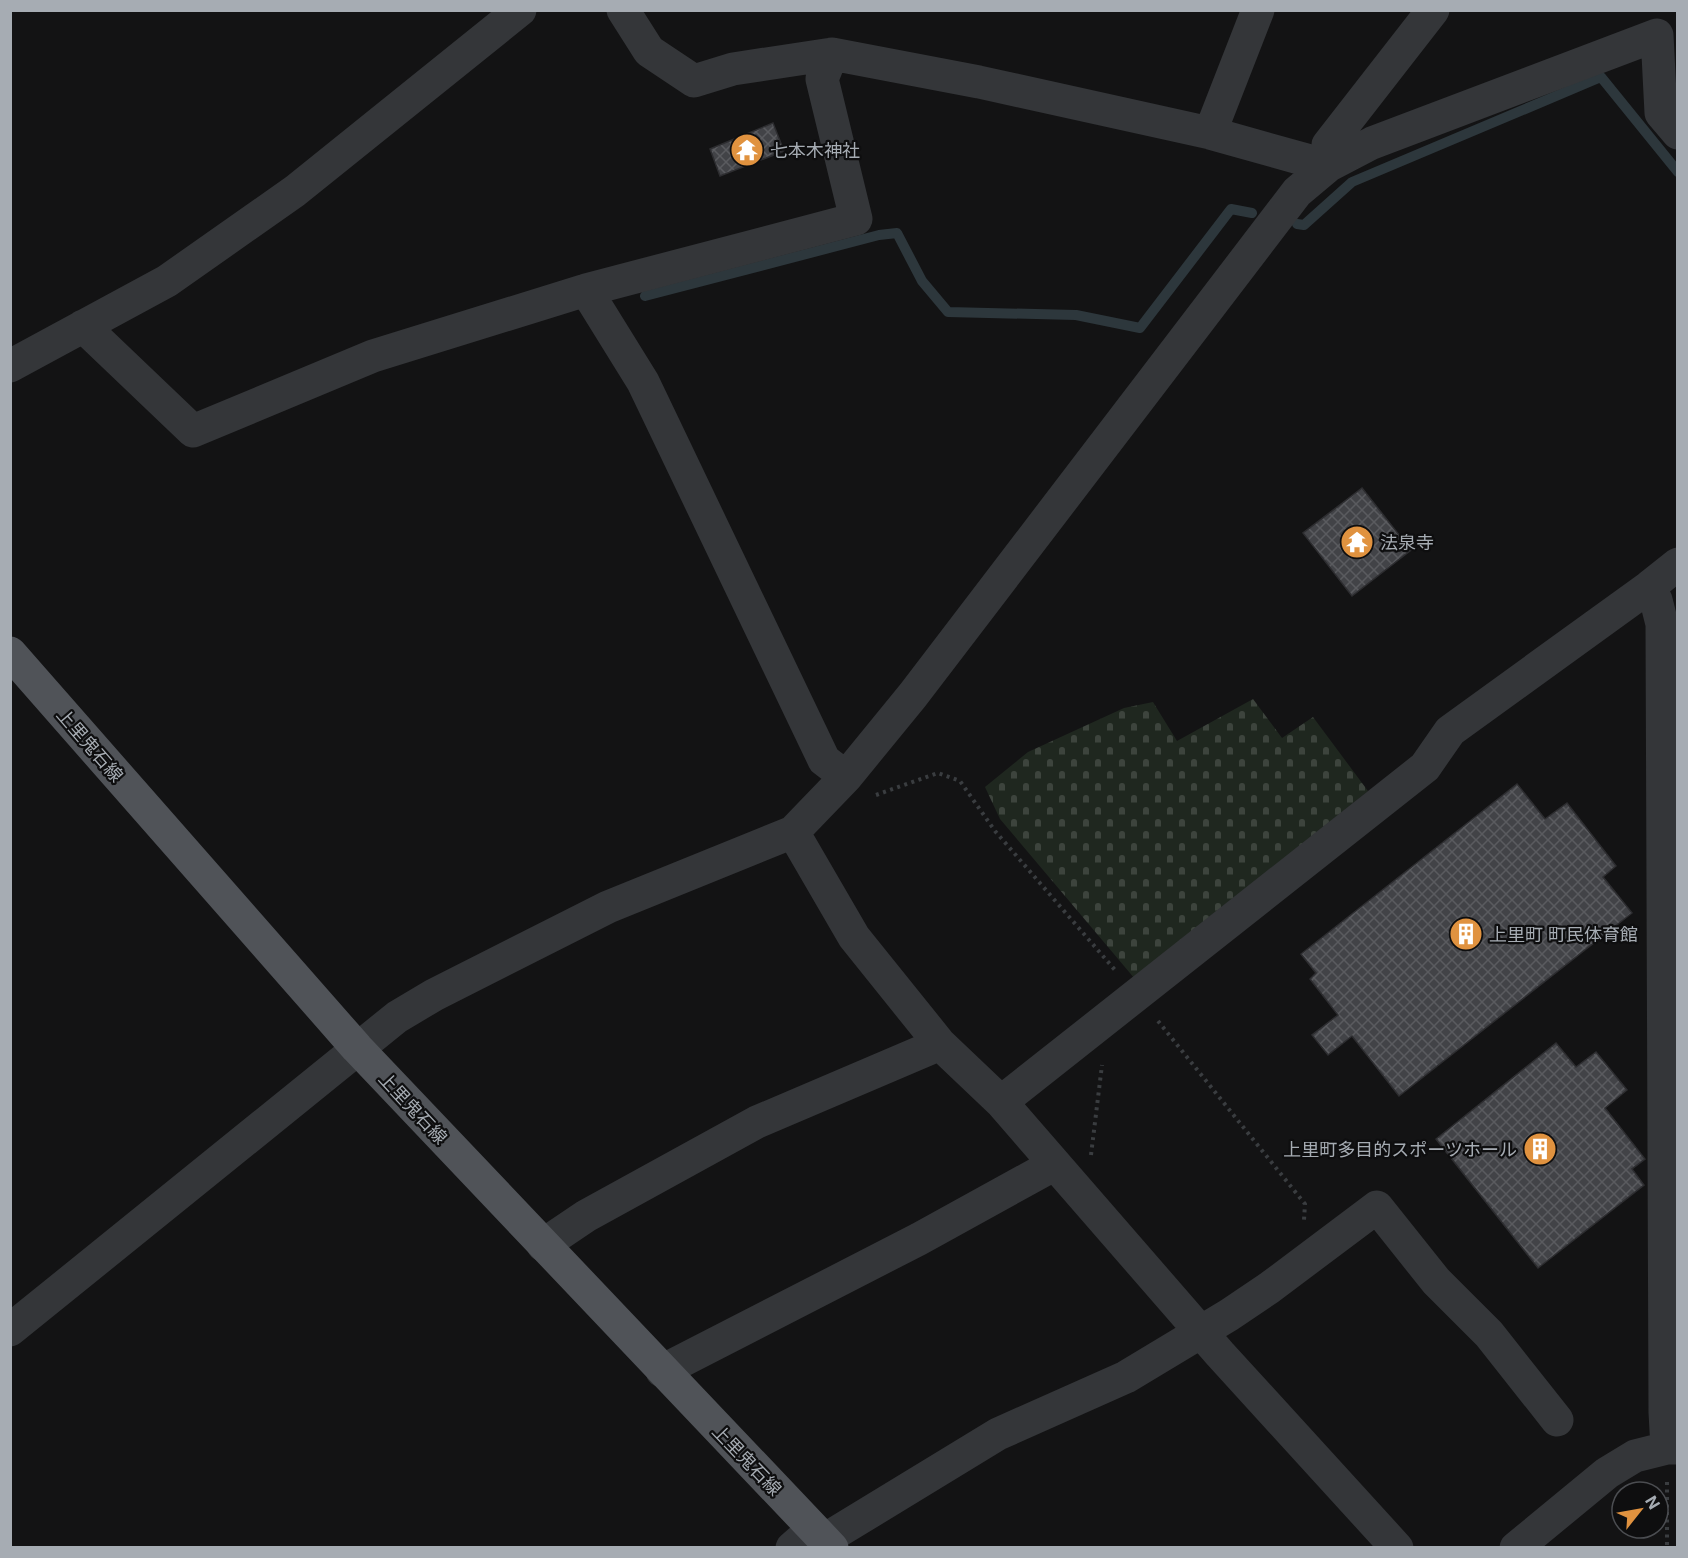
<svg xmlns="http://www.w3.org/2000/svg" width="1688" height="1558" font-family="Inter,'Noto Sans JP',sans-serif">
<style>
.cemetery{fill:url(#cemetery-stones)}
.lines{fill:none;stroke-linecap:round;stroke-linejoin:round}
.stream{stroke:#2d373c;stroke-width:10}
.building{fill:url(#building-cross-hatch);stroke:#2d2d30;stroke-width:1.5}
.path{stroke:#3a3d40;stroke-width:4;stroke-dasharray:3 4.5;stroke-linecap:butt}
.minor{stroke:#343639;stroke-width:33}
.major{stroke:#505358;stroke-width:33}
.labels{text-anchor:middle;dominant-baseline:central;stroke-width:4.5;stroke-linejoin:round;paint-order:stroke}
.poi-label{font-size:18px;fill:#a6acb3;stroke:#0e0e0f;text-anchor:start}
.street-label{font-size:18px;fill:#a6acb3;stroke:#0e0e0f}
</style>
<defs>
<pattern id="cemetery-stones" width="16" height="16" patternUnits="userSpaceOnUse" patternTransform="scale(1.5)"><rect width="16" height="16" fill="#1f271f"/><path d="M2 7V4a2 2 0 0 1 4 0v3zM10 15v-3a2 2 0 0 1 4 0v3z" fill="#3d443d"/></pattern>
<pattern id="building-cross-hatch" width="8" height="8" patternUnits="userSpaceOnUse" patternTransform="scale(1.5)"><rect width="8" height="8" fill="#424347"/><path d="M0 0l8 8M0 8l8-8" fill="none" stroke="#5a5b5f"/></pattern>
</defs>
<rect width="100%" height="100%" fill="#131314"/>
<!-- cemetery -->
<path class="cemetery" d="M1253 699 1282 738 1313 717 1368 791 1135 979 1000 819 985 787 1028 752 1124 708 1153 702 1177 741Z"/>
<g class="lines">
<!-- stream -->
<path class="stream" d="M1297 224 1304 225 1352 182 1601 77 1678 172
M645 296 879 235 897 233 922 281 948 312 1076 315 1140 328 1231 209 1252 213"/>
</g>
<!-- building -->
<path class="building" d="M773 123 784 151 720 176 710 149Z
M1362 488 1411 550 1352 596 1303 533Z
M1517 784 1545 819 1567 803 1616 866 1603 877 1632 913 1399 1096 1352 1036 1328 1055 1312 1035 1338 1015 1310 979 1316 973 1301 954Z
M1556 1043 1576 1067 1596 1052 1627 1090 1605 1108 1645 1159 1632 1169 1644 1185 1538 1268 1436 1139Z"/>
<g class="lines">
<!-- path -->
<path class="path" d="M876 795 938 773 960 781 995 831 1115 970
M1158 1021 1305 1204 1304 1220
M1091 1155 1102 1065
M1667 1482V1548"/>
<!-- minor -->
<path class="minor" d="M623 10 649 51 694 81 733 69 832 54 979 82 1210 133 1328 166
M1210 133 1258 10
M1328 166V145L1433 10
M586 290 643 382 824 760 846 777
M83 326 193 431 373 356 586 290 856 219 822 79 832 54
M10 366 167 281 295 191 520 10
M1649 587 1656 600 1662 624 1665 1412 1667 1448
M793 832 854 937 940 1044 1001 1102 1220 1354 1397 1548
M1001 1102 1425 767 1450 731 1649 587 1678 564
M543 1245 586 1216 757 1122 940 1044
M10 1330 397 1017 434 995 608 907 793 832 846 777 913 695 1297 192 1328 166 1372 143 1657 35 1661 113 1678 133
M662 1371 919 1239 1055 1164
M792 1548 800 1541 824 1540 998 1434 1126 1377 1229 1315 1269 1288 1377 1207 1436 1281 1489 1334 1557 1420
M1516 1548 1607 1473 1635 1456 1667 1448H1678"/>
<!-- major -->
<path class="major" d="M10 653 357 1048 832 1548"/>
</g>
<!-- icons -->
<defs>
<g id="temple-disc" transform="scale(1.725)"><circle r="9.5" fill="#e0923f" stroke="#0e0e0f"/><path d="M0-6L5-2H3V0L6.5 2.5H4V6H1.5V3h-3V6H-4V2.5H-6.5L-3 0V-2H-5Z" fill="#fff"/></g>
<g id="building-disc" transform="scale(1.725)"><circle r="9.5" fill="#e0923f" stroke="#0e0e0f"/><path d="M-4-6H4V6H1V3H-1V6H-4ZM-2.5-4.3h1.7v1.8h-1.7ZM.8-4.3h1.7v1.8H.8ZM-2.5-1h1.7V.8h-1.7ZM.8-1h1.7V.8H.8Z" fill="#fff"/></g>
</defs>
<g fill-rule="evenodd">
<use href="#temple-disc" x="747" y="150"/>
<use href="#temple-disc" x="1357" y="542"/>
<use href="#building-disc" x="1466" y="934"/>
<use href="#building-disc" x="1540" y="1149"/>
</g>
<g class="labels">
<!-- poi labels -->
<g class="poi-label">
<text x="770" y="150">七本木神社</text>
<text x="1380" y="542">法泉寺</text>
<text x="1489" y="934">上里町 町民体育館</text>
<text x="1517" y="1149" text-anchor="end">上里町多目的スポーツホール</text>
</g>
<!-- street labels -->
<g class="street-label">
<text transform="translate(90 745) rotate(49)">上里鬼石線</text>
<text transform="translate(413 1108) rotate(47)">上里鬼石線</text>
<text transform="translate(747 1460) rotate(46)">上里鬼石線</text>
</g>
</g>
<!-- border -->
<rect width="1688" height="1558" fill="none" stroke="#a6acb3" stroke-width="24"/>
<!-- north arrow -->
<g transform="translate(1640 1510) rotate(59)"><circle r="28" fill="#0e0e0f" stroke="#4b4d51" stroke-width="1.5"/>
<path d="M0-4.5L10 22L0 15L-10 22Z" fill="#e0923f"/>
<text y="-9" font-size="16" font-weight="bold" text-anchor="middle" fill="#a6acb3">N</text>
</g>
</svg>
